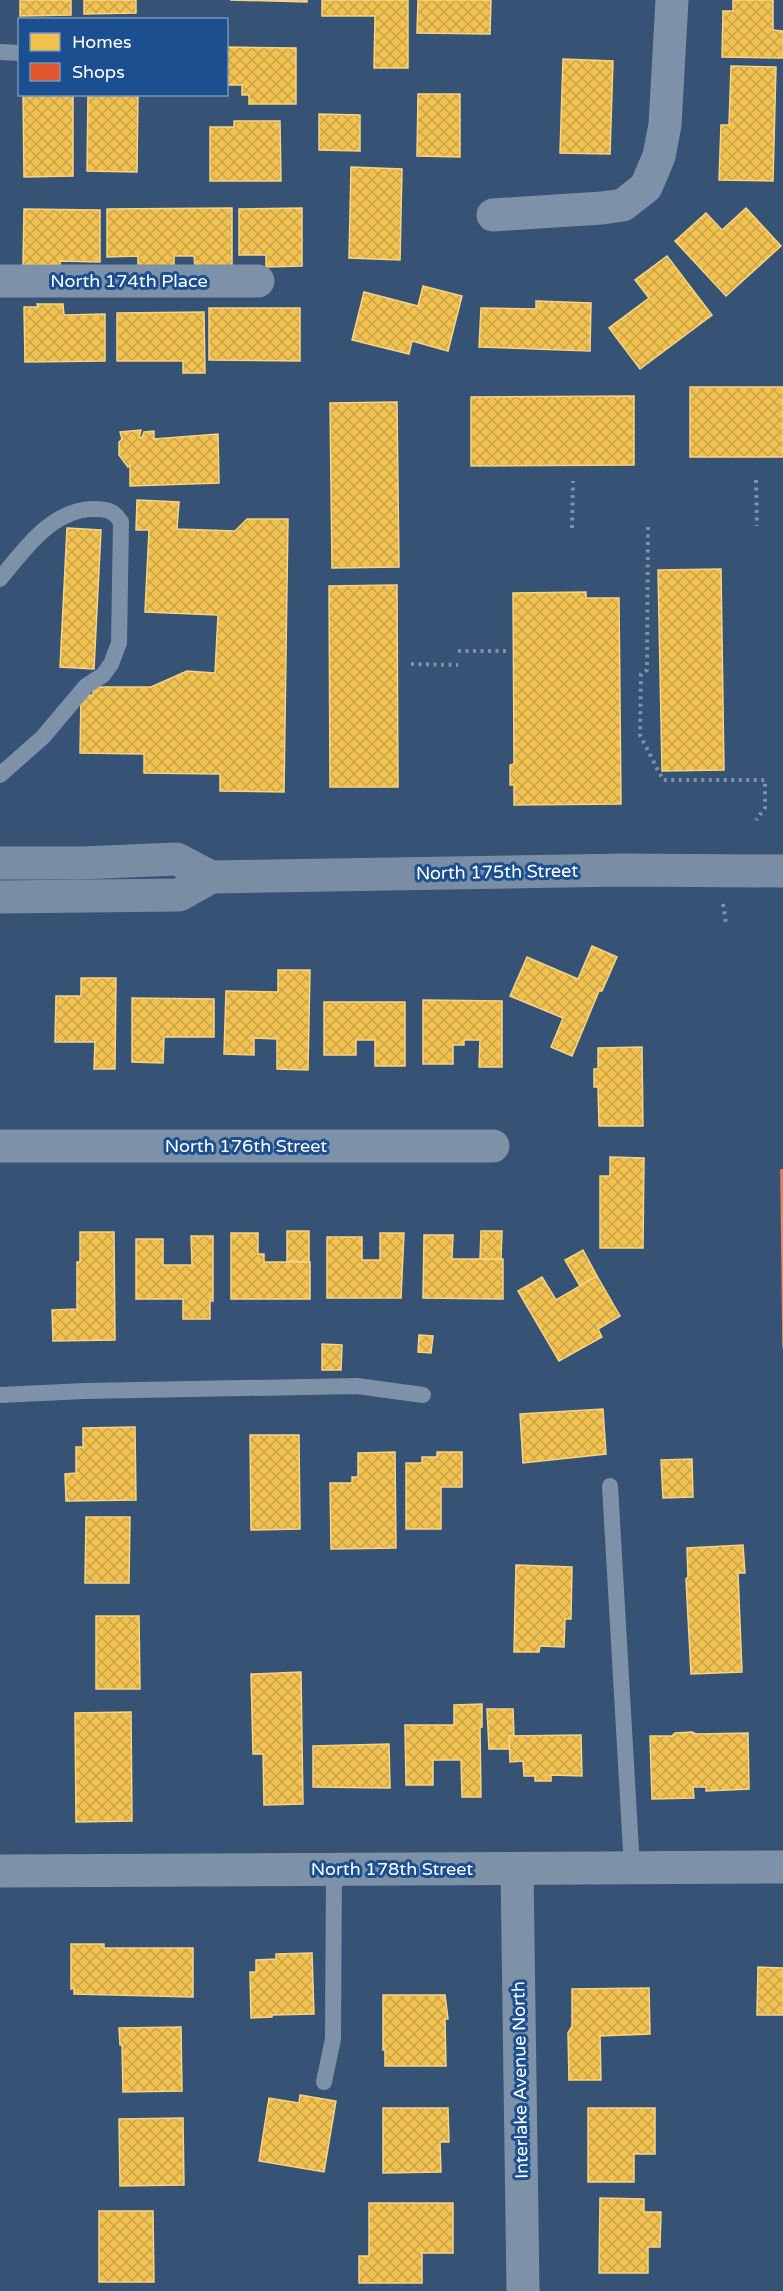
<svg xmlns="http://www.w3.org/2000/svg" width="783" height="2291" font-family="'Varela Round',sans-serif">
	<defs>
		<pattern id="homes-cross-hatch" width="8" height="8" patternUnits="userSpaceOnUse" patternTransform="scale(1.5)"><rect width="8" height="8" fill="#f2c14e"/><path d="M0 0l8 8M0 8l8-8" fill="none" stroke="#c8a44e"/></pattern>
		<pattern id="shops-cross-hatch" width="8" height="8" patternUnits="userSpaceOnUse" patternTransform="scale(1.5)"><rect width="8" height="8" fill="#e4572e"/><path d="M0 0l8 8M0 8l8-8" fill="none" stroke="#af5338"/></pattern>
	</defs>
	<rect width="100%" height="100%" fill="#365274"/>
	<g fill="url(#homes-cross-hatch)" stroke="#f6d483" stroke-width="1.5">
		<polygon points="20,0 71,0 71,15 20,16"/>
		<polygon points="84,0 136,0 136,13 84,14"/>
		<polygon points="230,0 307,0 307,2"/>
		<polygon points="322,0 408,0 408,68 374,68 375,16 322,16"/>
		<polygon points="418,0 491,0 490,34 417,33"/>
		<polygon points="733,0 773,0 773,30 783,31 783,58 722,57 723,11 733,11"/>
		<polygon points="226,47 296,48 296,104 249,104 249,95 242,95 242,85 226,85"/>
		<polygon points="563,59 613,61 610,154 560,153"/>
		<polygon points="731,66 776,67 773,181 719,180 721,125 729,125"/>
		<polygon points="23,94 73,94 73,176 24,177"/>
		<polygon points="88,94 138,94 137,172 87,171"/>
		<polygon points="418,94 460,94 460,157 417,156"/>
		<polygon points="319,114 360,115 360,151 319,150"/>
		<polygon points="234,121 280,121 281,181 210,181 210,127 234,127"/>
		<polygon points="351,167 402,169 400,260 349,258"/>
		<polygon points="232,208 232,266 195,267 194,256 174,256 174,267 138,267 138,256 107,257 107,209"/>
		<polygon points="302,208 302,266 266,267 266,255 239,255 239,209"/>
		<polygon points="746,208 781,246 726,296 675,241 706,213 722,230"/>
		<polygon points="24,209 100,210 100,262 60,261 60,265 23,265"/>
		<polygon points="667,256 712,315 640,369 609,328 649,298 635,280"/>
		<polygon points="423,286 462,296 448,351 412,341 409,354 352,340 364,292 418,306"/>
		<polygon points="536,301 591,303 590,351 479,347 481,308 536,309"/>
		<polygon points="37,304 63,304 64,315 105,314 105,361 25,362 24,307 38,307"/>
		<polygon points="209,308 300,308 300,361 209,360"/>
		<polygon points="204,312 205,373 183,373 183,361 117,361 117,313"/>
		<rect x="690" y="387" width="93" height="70"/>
		<polygon points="634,396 634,465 471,466 471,397"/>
		<polygon points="397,402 399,567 332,568 330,403"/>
		<polygon points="141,430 139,438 142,437 144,432 154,431 154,439 218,434 219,483 130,486 130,465 128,467 119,455 119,442 122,439 120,432"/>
		<polygon points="137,500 179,502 177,529 235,531 247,519 288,519 284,792 220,791 220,774 144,773 144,754 80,753 81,695 93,695 93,687 151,687 187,671 215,673 218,615 145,612 149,530 136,530"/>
		<polygon points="67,528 101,530 94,669 60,667"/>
		<polygon points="721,569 724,770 662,771 658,570"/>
		<polygon points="397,585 398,787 330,787 329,586"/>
		<polygon points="586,592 586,598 619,598 621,804 514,805 514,785 510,785 510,765 514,764 513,593"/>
		<polygon points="592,946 617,957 602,991 599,991 572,1056 551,1047 563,1018 510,996 527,957 578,979"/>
		<polygon points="278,970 310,970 308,1070 277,1069 277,1039 254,1038 254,1055 224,1054 226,991 278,992"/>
		<polygon points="81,978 116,978 115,1069 94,1069 95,1042 55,1042 56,996 81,996"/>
		<polygon points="132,998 214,999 214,1037 164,1037 163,1063 132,1062"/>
		<polygon points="423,1000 502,1001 502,1067 479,1067 480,1040 464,1040 464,1045 453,1045 453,1064 423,1064"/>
		<polygon points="324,1002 405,1002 405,1066 375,1066 375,1040 356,1040 356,1055 324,1055"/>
		<polygon points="642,1047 643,1126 599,1126 598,1087 594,1087 594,1069 598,1069 598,1048"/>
		<polygon points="610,1157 644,1158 643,1248 600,1248 600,1176 610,1176"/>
		<polygon points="287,1231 309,1231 309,1262 287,1261"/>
		<polygon points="481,1231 502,1231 501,1259 480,1259"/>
		<polygon points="80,1232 114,1232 115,1340 53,1341 52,1310 77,1309 77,1262 80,1262"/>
		<polygon points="231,1233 258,1233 258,1254 264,1254 264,1262 310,1262 310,1299 231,1299"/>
		<polygon points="380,1233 404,1233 401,1298 327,1298 327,1237 362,1237 362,1260 380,1260"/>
		<polygon points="424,1235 453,1235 452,1259 503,1259 503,1299 423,1298"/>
		<polygon points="191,1236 213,1236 213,1301 210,1301 210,1319 183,1319 183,1299 136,1299 136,1239 163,1239 163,1265 192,1265"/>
		<polygon points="583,1250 597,1276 580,1286 565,1260"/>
		<polygon points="597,1276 620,1316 598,1329 602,1337 559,1361 518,1291 542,1277 556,1300"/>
		<polygon points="419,1335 433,1336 431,1353 418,1352"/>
		<polygon points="322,1344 342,1345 341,1370 322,1370"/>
		<polygon points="603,1409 606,1454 523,1463 520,1414"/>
		<polygon points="135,1427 136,1500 66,1501 65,1474 76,1473 76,1447 83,1447 83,1428"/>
		<polygon points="250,1435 299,1435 300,1529 251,1530"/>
		<polygon points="395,1452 396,1548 331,1549 330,1483 352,1483 352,1477 358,1477 358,1453"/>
		<polygon points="437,1452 462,1452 462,1487 441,1487 441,1529 406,1529 406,1463 422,1463 422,1457 437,1457"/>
		<polygon points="692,1459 693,1497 663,1498 661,1460"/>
		<polygon points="86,1517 130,1517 129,1583 85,1583"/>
		<polygon points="743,1545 745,1573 738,1573 742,1672 691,1674 686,1579 688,1577 687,1548"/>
		<polygon points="516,1565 572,1567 571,1619 565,1619 564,1647 540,1646 539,1652 514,1652"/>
		<polygon points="96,1616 139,1616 140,1689 96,1689"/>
		<polygon points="301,1672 303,1804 264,1805 263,1754 253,1754 251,1674"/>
		<polygon points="482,1704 482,1727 480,1727 481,1797 462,1797 461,1760 433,1760 433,1785 406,1785 405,1725 454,1725 454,1705"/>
		<polygon points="487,1709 513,1709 514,1736 509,1736 509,1749 489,1749"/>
		<polygon points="131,1712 132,1821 76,1822 75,1713"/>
		<polygon points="692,1732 696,1734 748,1733 749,1789 706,1791 706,1787 693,1787 694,1798 652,1799 650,1736 672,1736 675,1733"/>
		<polygon points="581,1735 582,1776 551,1775 551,1781 535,1781 535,1776 524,1776 523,1761 510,1762 509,1736"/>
		<polygon points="389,1744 390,1788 313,1787 313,1746"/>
		<polygon points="71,1944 104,1944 104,1948 193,1948 193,1997 74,1994 74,1988 71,1989"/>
		<polygon points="312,1953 314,2014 272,2015 272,2017 251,2018 250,1972 256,1972 256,1960 276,1959 276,1954"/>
		<polygon points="758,1967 783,1968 783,2015 757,2015"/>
		<polygon points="649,1988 650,2034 600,2036 601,2080 569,2080 568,2033 572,2026 572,1989"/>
		<polygon points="383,1995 445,1995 448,2019 445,2019 446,2066 385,2066 385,2050 383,2050"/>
		<polygon points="181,2027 182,2091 123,2092 122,2045 120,2045 119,2028"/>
		<polygon points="300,2095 336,2101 324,2172 259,2161 269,2098 299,2103"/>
		<polygon points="383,2108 448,2108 449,2142 440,2142 441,2172 383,2173"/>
		<polygon points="588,2108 655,2108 655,2154 634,2154 634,2182 588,2182"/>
		<polygon points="183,2118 184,2185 120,2186 119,2119"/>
		<polygon points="600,2198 644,2199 644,2212 661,2212 660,2247 648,2247 648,2273 599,2273"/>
		<polygon points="369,2203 453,2203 453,2253 422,2253 422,2283 359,2283 359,2256 369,2256"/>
		<polygon points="99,2211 153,2211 154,2282 99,2282"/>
	</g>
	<polygon fill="url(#shops-cross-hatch)" stroke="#ec896d" stroke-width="1.5" points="781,1170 783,1170 783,1348"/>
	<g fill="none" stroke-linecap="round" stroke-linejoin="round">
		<g stroke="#7d92a8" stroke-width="4" stroke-dasharray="3 4.5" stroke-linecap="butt">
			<polyline points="756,480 757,526"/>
			<polyline points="648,527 647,670 641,674 640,735 663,780 765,780 765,808 756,820"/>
			<polyline points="572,528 573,481"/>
			<polyline points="458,651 508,651"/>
			<polyline points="411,664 458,665"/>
			<polyline points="723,904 726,924"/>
		</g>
		<g stroke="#7d92a8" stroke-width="16">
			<polyline points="0,52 20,53"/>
			<path d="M0,579C24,550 52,509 94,509C106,509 114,510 121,522L119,643L111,664L103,675L86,686L43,737L0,775"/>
			<polyline points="0,1395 85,1391 357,1386 423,1395"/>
			<polyline points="610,1486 632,1868"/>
			<polyline points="324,2082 333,2039 334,1870"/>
		</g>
		<g stroke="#7d92a8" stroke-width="33">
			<polyline points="493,215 602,208 623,205 646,187 659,156 665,125 672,0"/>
			<polyline points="0,281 258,281"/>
			<polyline points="0,1146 493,1146"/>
			<polyline points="517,1869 523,2291"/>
			<polyline points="0,1871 783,1867"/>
		</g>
		<g stroke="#798da4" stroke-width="33">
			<polyline points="0,863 81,863 177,859 211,877"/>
			<polyline points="0,897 179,895 211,877 623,870 783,871"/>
		</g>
	</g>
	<g text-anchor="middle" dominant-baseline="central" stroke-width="6" stroke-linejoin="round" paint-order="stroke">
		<g font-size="18" fill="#fff" stroke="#1b4f8f">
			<text x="129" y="281">North 174th Place</text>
			<text transform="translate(497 872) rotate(-1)">North 175th Street</text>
			<text x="246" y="1146">North 176th Street</text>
			<text x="392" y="1869">North 178th Street</text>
			<text transform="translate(520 2080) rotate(-91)">Interlake Avenue North</text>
		</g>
	</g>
	<rect x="18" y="18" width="210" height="78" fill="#1b4f8f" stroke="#7695bc" stroke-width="1.5"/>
	<rect x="30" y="33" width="30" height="18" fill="#f2c14e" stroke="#7695bc" stroke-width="1.5"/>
	<text x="72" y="48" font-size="18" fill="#ffffff">Homes</text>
	<rect x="30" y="63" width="30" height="18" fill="#e4572e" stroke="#7695bc" stroke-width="1.5"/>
	<text x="72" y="78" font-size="18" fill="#ffffff">Shops</text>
</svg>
